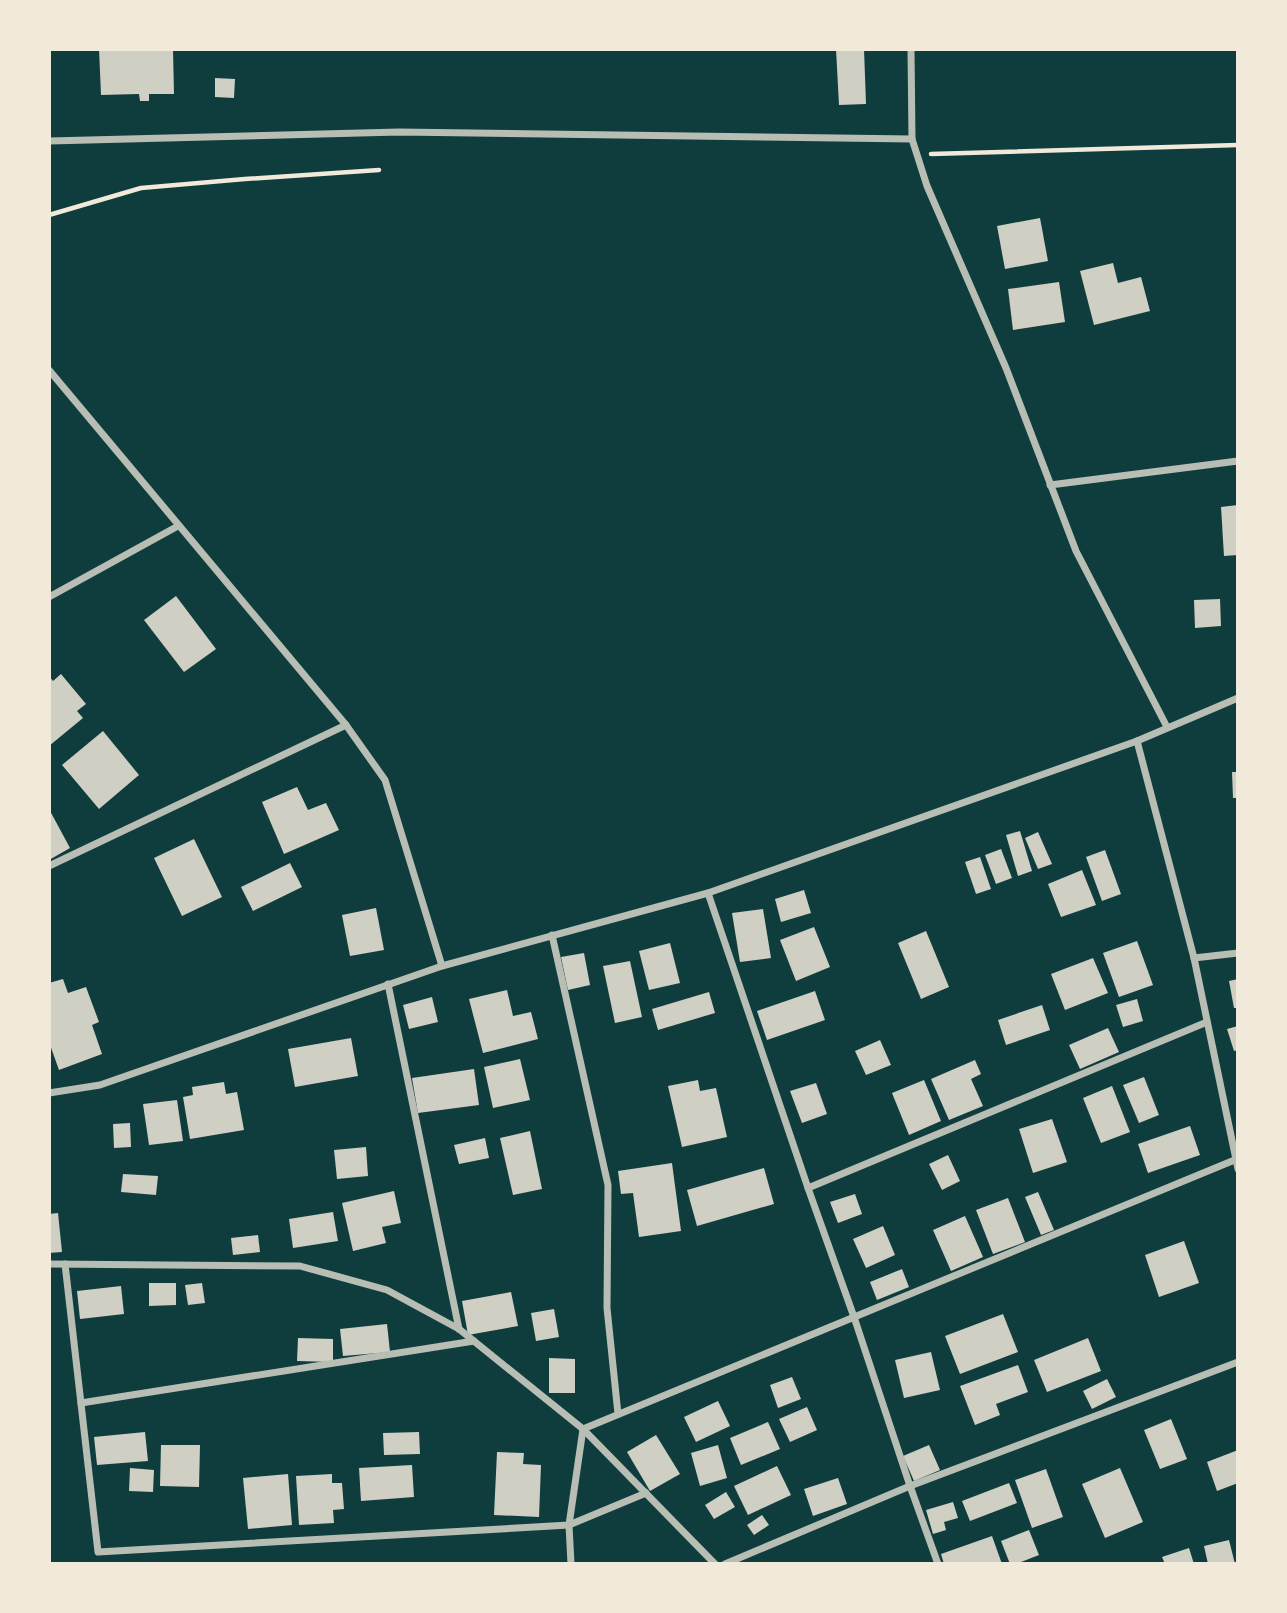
<svg xmlns="http://www.w3.org/2000/svg" width="1287" height="1613" font-family="Manrope,sans-serif">
	<rect width="100%" height="100%" fill="#0f3d3e"/>
	<g fill="#cfcfc3">
		<polygon points="99,49 173,49 174,94 149,94 149,101 140,101 139,94 101,95"/>
		<polygon points="836,49 864,49 866,104 839,105"/>
		<polygon points="215,78 235,79 234,98 215,97"/>
		<polygon points="1040,218 1048,261 1005,269 997,226"/>
		<polygon points="1113,263 1118,283 1141,277 1150,311 1094,325 1080,271"/>
		<polygon points="1059,282 1065,322 1013,330 1008,289"/>
		<polygon points="1238,505 1238,555 1224,556 1221,507"/>
		<polygon points="176,596 216,649 184,672 144,620"/>
		<polygon points="1220,599 1221,626 1195,628 1194,600"/>
		<polygon points="61,674 86,704 77,711 83,718 49,746 49,676 53,681"/>
		<polygon points="103,731 139,775 99,809 62,765"/>
		<polygon points="1232,772 1238,772 1238,798 1233,798"/>
		<polygon points="297,787 308,810 326,803 339,830 284,854 262,802"/>
		<polygon points="49,809 70,848 49,860"/>
		<polygon points="1020,831 1032,871 1018,876 1006,835"/>
		<polygon points="1038,832 1052,864 1038,869 1025,838"/>
		<polygon points="194,839 222,897 182,916 154,858"/>
		<polygon points="1001,849 1012,878 996,884 985,855"/>
		<polygon points="1105,850 1121,894 1102,901 1086,857"/>
		<polygon points="980,857 991,889 976,894 965,862"/>
		<polygon points="290,863 302,887 253,911 241,887"/>
		<polygon points="1082,870 1096,905 1061,917 1048,884"/>
		<polygon points="804,890 811,913 781,922 775,899"/>
		<polygon points="376,908 384,950 350,956 342,915"/>
		<polygon points="763,909 771,958 740,962 732,913"/>
		<polygon points="814,927 830,967 796,981 780,940"/>
		<polygon points="926,931 949,987 921,999 898,943"/>
		<polygon points="1137,941 1153,985 1119,997 1103,953"/>
		<polygon points="670,943 680,983 649,990 639,951"/>
		<polygon points="584,953 590,985 568,990 561,957"/>
		<polygon points="1093,958 1108,993 1065,1010 1051,974"/>
		<polygon points="630,961 642,1017 615,1023 603,966"/>
		<polygon points="63,979 68,993 86,987 99,1022 92,1025 102,1054 59,1070 49,1042 49,983"/>
		<polygon points="1238,979 1238,1008 1234,1008 1229,981"/>
		<polygon points="507,990 513,1016 531,1012 538,1039 483,1053 469,999"/>
		<polygon points="815,991 825,1020 767,1040 757,1011"/>
		<polygon points="709,992 715,1013 658,1030 652,1009"/>
		<polygon points="432,997 438,1022 409,1029 403,1005"/>
		<polygon points="1137,999 1143,1021 1123,1027 1116,1005"/>
		<polygon points="1042,1005 1050,1030 1006,1045 998,1020"/>
		<polygon points="1238,1026 1238,1050 1234,1051 1227,1029"/>
		<polygon points="1108,1028 1119,1052 1080,1069 1069,1045"/>
		<polygon points="351,1038 358,1076 295,1087 288,1049"/>
		<polygon points="880,1040 891,1065 866,1075 855,1051"/>
		<polygon points="520,1059 530,1100 493,1108 484,1067"/>
		<polygon points="975,1060 981,1074 971,1079 983,1106 949,1120 931,1079"/>
		<polygon points="474,1069 479,1105 418,1113 412,1078"/>
		<polygon points="1144,1077 1159,1115 1139,1123 1123,1085"/>
		<polygon points="698,1080 700,1091 716,1088 727,1137 682,1147 668,1086"/>
		<polygon points="924,1080 941,1121 909,1135 892,1093"/>
		<polygon points="224,1082 226,1094 237,1092 244,1130 190,1139 183,1097 193,1095 192,1087"/>
		<polygon points="816,1083 827,1114 802,1123 790,1091"/>
		<polygon points="1112,1086 1130,1132 1101,1143 1083,1098"/>
		<polygon points="177,1100 183,1141 149,1145 143,1104"/>
		<polygon points="1052,1119 1067,1162 1033,1173 1019,1129"/>
		<polygon points="130,1123 131,1147 114,1148 113,1124"/>
		<polygon points="1190,1126 1200,1155 1148,1173 1138,1144"/>
		<polygon points="530,1131 542,1189 513,1195 500,1138"/>
		<polygon points="485,1138 489,1158 459,1164 454,1145"/>
		<polygon points="366,1147 368,1176 337,1179 334,1150"/>
		<polygon points="948,1155 960,1181 942,1190 929,1164"/>
		<polygon points="672,1163 681,1231 639,1237 633,1193 621,1194 618,1171"/>
		<polygon points="764,1168 774,1204 697,1226 687,1190"/>
		<polygon points="123,1174 158,1176 156,1195 121,1192"/>
		<polygon points="394,1191 401,1223 382,1227 386,1243 353,1251 342,1203"/>
		<polygon points="1038,1192 1054,1230 1041,1235 1025,1197"/>
		<polygon points="855,1194 862,1214 838,1223 830,1202"/>
		<polygon points="1008,1198 1025,1242 993,1254 976,1210"/>
		<polygon points="333,1212 338,1241 293,1248 289,1219"/>
		<polygon points="58,1213 62,1252 49,1253 49,1214"/>
		<polygon points="965,1216 983,1257 951,1271 933,1230"/>
		<polygon points="883,1226 895,1255 866,1268 853,1239"/>
		<polygon points="258,1235 260,1252 233,1255 231,1238"/>
		<polygon points="1184,1241 1199,1283 1159,1297 1145,1255"/>
		<polygon points="902,1269 909,1287 877,1300 870,1282"/>
		<polygon points="149,1283 176,1283 176,1305 149,1306"/>
		<polygon points="202,1283 205,1303 188,1305 185,1285"/>
		<polygon points="121,1286 124,1314 80,1319 77,1291"/>
		<polygon points="511,1292 518,1326 468,1335 462,1301"/>
		<polygon points="554,1309 559,1337 536,1341 531,1313"/>
		<polygon points="1003,1314 1018,1352 960,1374 945,1336"/>
		<polygon points="387,1324 390,1352 343,1356 340,1329"/>
		<polygon points="298,1338 333,1339 333,1362 297,1361"/>
		<polygon points="1088,1338 1101,1371 1047,1392 1034,1360"/>
		<polygon points="931,1352 940,1390 904,1398 895,1360"/>
		<polygon points="549,1358 575,1359 575,1393 549,1393"/>
		<polygon points="1018,1365 1028,1392 996,1404 1000,1415 975,1425 960,1386"/>
		<polygon points="792,1377 801,1399 778,1408 770,1385"/>
		<polygon points="1107,1379 1116,1397 1092,1409 1083,1391"/>
		<polygon points="718,1401 730,1426 696,1442 684,1417"/>
		<polygon points="807,1407 817,1430 790,1442 779,1419"/>
		<polygon points="1171,1419 1187,1459 1160,1469 1144,1430"/>
		<polygon points="768,1422 780,1449 741,1465 730,1438"/>
		<polygon points="145,1432 148,1461 97,1465 94,1437"/>
		<polygon points="419,1432 420,1454 384,1455 383,1433"/>
		<polygon points="656,1435 680,1474 650,1491 627,1452"/>
		<polygon points="161,1445 200,1445 199,1487 160,1486"/>
		<polygon points="718,1445 727,1478 700,1486 691,1453"/>
		<polygon points="929,1445 940,1470 914,1481 903,1456"/>
		<polygon points="1238,1450 1238,1483 1217,1491 1207,1462"/>
		<polygon points="497,1452 524,1453 523,1464 541,1465 539,1517 494,1515"/>
		<polygon points="412,1465 414,1497 361,1501 359,1468"/>
		<polygon points="777,1466 791,1495 748,1515 734,1486"/>
		<polygon points="130,1468 154,1470 153,1492 129,1491"/>
		<polygon points="1120,1468 1143,1522 1105,1538 1082,1484"/>
		<polygon points="1046,1469 1063,1517 1032,1528 1015,1480"/>
		<polygon points="288,1474 292,1525 248,1529 243,1478"/>
		<polygon points="332,1474 332,1483 342,1483 344,1509 333,1510 334,1523 299,1525 296,1476"/>
		<polygon points="838,1478 847,1504 813,1516 804,1489"/>
		<polygon points="1009,1483 1017,1503 970,1521 962,1501"/>
		<polygon points="726,1492 735,1507 714,1519 705,1505"/>
		<polygon points="953,1502 958,1518 944,1522 946,1530 933,1534 926,1510"/>
		<polygon points="762,1515 769,1525 754,1535 747,1525"/>
		<polygon points="1029,1530 1039,1555 1016,1564 1010,1564 1001,1541"/>
		<polygon points="992,1536 1002,1564 944,1564 941,1554"/>
		<polygon points="1229,1540 1235,1564 1208,1564 1204,1546"/>
		<polygon points="1189,1548 1194,1564 1165,1564 1162,1557"/>
	</g>
	<g fill="none" stroke-linecap="round" stroke-linejoin="round">
		<g stroke="#f1e9da" stroke-width="4.5">
			<polyline points="931,154 1238,145"/>
			<polyline points="49,215 141,188 245,179 379,170"/>
		</g>
		<g stroke="#b8beb3" stroke-width="7">
			<polyline points="911,49 912,139 927,186 1006,368 1076,551 1167,727"/>
			<polyline points="49,141 399,132 912,139"/>
			<polyline points="49,370 346,725 385,780 442,966"/>
			<polyline points="1050,485 1238,461"/>
			<polyline points="49,597 178,526"/>
			<polyline points="1137,741 1194,958 1238,1169"/>
			<polyline points="49,866 346,725"/>
			<polyline points="708,893 808,1188 854,1317 910,1486 938,1564"/>
			<polyline points="552,935 608,1185 607,1308 618,1414"/>
			<polyline points="1194,958 1238,953"/>
			<polyline points="388,984 459,1329"/>
			<polyline points="49,1093 100,1085 442,966 708,893 1137,741 1238,698"/>
			<polyline points="808,1188 1207,1022"/>
			<polyline points="49,1264 300,1266 387,1290 459,1329 583,1429 715,1564"/>
			<polyline points="65,1264 98,1552 569,1525 646,1493"/>
			<polyline points="81,1403 474,1341"/>
			<polyline points="571,1564 569,1525 583,1429 1237,1159"/>
			<polyline points="725,1564 910,1486 1238,1362"/>
		</g>
	</g>
	<rect width="1287" height="1613" fill="none" stroke="#f1e9da" stroke-width="102"/>
</svg>
